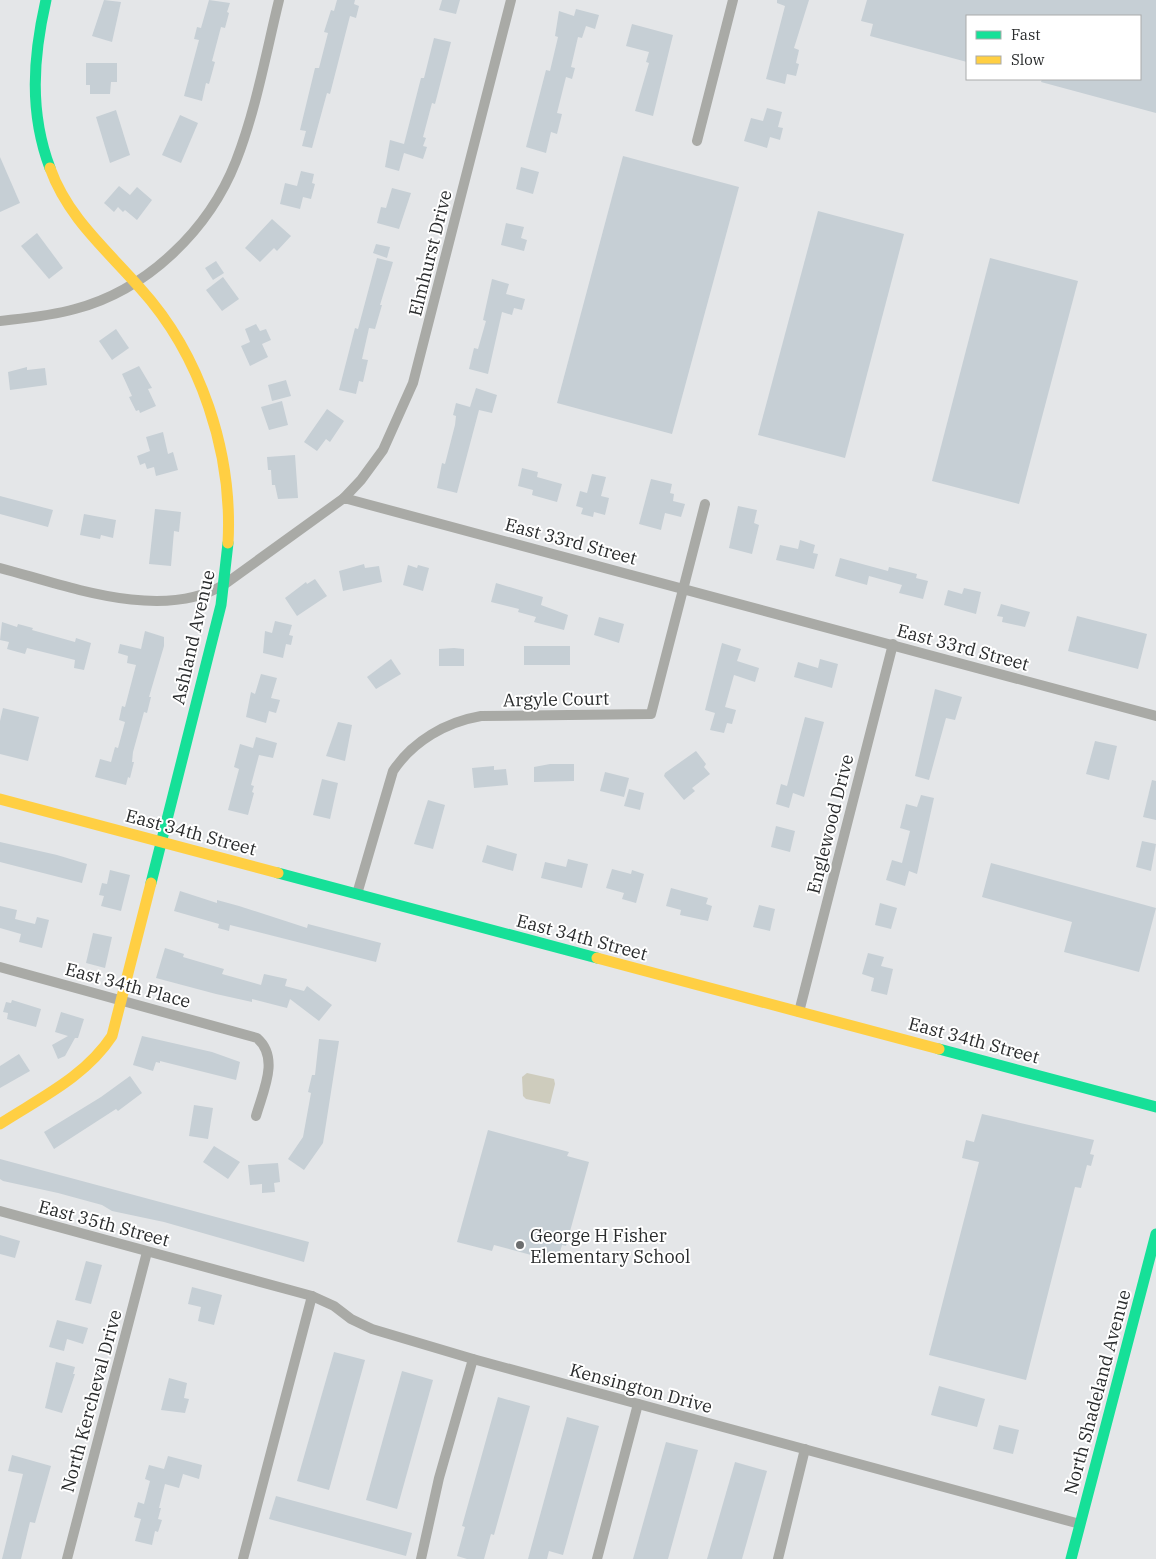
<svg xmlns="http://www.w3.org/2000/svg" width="1156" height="1559" font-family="'IBM Plex Serif',serif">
	<rect width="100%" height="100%" fill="#e4e6e8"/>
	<polygon fill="#ceccbd" points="527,1073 554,1079 555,1084 550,1104 526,1099 523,1096 522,1077"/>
	<g fill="#c6cfd5">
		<polygon points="104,0 121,2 112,42 92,36"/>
		<polygon points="209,0 230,3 227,12 229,13 225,28 221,27 212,61 215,62 209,84 206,83 202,101 184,96 199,40 194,39 197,27 201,28"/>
		<polygon points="337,0 355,0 354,4 359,6 356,18 350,16 330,94 327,93 312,148 302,146 306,131 300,130 315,68 319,68 328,33 324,32 331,10 334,11"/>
		<polygon points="442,0 460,0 456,14 439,10"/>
		<polygon points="777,0 809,0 794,48 799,50 796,63 799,64 796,76 787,74 785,84 766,79 785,6 777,3"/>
		<polygon points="867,0 1156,0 1156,113 1041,82 1042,79 1140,79 1140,16 967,16 967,62 870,36 873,24 861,21"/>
		<polygon points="576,9 599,15 595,29 586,26 582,38 578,37 571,67 575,68 572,79 566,77 557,113 562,114 557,134 551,132 546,153 526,147 546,70 550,71 558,37 555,36 559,11 574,16"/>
		<polygon points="632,24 673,35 653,116 635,111 649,63 646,62 649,52 626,46"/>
		<polygon points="434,38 451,42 435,104 432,103 423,137 426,138 423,146 427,147 423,159 404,153 399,171 385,167 390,140 404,144 421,78 424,78"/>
		<polygon points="86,63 117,63 117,82 111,82 110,94 90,94 90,85 86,85"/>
		<polygon points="767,108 782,112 778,127 783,128 780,140 770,137 767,148 744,141 751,118 763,121"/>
		<polygon points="116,110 130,155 110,163 96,117"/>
		<polygon points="180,115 198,123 181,163 162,155"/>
		<polygon points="623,156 739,187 672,434 557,403"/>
		<polygon points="0,157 20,203 0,212"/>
		<polygon points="521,167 539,172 533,194 516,189"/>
		<polygon points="301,171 314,174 312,183 315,184 311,199 303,197 300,209 280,204 285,183 297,186"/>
		<polygon points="119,186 130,195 137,187 152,200 137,220 125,210 123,212 118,207 114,212 104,203"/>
		<polygon points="392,188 411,193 399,229 377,223 381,207 386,208"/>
		<polygon points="818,211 904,234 845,458 758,435"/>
		<polygon points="272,219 291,236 277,251 274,248 260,262 245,248"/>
		<polygon points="506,223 524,227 521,238 527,240 524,251 501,245"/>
		<polygon points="37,233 63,268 49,279 21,246"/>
		<polygon points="376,244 390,247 387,258 373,253"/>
		<polygon points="377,258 393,262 380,305 382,305 375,329 369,328 362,359 368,360 363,382 359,381 356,394 339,390 355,328 358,329"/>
		<polygon points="990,258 1078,281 1019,504 932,481"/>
		<polygon points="216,261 224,273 213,280 205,268"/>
		<polygon points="223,277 239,299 222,311 206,290"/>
		<polygon points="492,279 509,284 506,294 525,299 522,310 514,308 512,315 502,312 488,374 469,369 474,348 478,349 486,321 483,320"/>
		<polygon points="256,324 260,331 266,329 271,340 262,344 268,357 250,366 241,346 250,342 245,329"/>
		<polygon points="116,329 129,348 112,360 99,341"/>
		<polygon points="139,366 152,388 148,389 156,406 140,413 139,410 136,411 129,397 132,396 122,374"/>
		<polygon points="27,367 27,370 45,368 47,385 10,390 8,372"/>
		<polygon points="286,380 291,396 272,401 268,385"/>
		<polygon points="476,388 497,395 492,413 479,410 457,493 437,488 442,463 445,464 455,425 456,416 453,415 456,403 470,407"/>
		<polygon points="282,401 288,425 269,430 261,407"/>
		<polygon points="327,409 344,421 330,442 326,439 317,451 304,442"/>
		<polygon points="163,432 168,454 173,452 178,470 156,476 154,467 147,469 145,463 140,465 137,456 150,451 146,437"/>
		<polygon points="295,455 298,498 278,499 275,485 272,485 271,470 268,470 267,457"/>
		<polygon points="522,468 538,472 537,477 562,484 557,502 532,495 533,490 518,486"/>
		<polygon points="592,474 606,477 601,496 609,498 605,515 594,512 593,517 581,514 583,508 576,506 580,491 587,493"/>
		<polygon points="651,479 672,484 670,493 674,494 673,501 685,504 681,517 665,513 661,530 639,524"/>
		<polygon points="0,496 53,510 48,527 0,514"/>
		<polygon points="738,506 757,510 754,523 759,525 752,554 729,548"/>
		<polygon points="155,509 181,512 179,532 174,531 171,566 149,564"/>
		<polygon points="84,514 116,520 113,538 101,535 100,539 80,535"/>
		<polygon points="800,540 815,545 813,553 818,554 814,569 776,560 780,545 798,549"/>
		<polygon points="840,558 888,571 889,567 917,574 916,578 928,581 923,599 899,593 902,585 869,576 867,585 835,576"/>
		<polygon points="364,564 365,568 379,566 382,582 343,591 339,571"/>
		<polygon points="408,565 417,568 418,565 429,568 423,591 403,585"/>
		<polygon points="315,579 327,596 297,616 285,598 306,582 307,584"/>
		<polygon points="496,583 543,597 541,605 568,615 564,630 534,622 536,617 518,612 519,609 491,602"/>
		<polygon points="964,588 981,592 976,614 944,605 948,590 962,594"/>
		<polygon points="1001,604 1030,612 1025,627 1002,622 1003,617 997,616"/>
		<polygon points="1077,616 1147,634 1138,669 1068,651"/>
		<polygon points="599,617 624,624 619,643 594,635"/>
		<polygon points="275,621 292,625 289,635 293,636 291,645 286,644 283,658 263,653 265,631 272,633"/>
		<polygon points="2,622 17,627 18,624 33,628 32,630 75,642 76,638 91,643 84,670 74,668 75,660 27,648 25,654 7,649 9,642 0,640"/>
		<polygon points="145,631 164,637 164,646 149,697 151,697 147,713 144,712 133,752 132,762 134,762 130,778 128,777 126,785 95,777 100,759 111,762 115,747 118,748 125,722 119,720 122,706 125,707 136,665 127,663 128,656 118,653 120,644 141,649"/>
		<polygon points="722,643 741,649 737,661 759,668 755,682 734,675 725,707 736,710 732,724 727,723 724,733 710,730 715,713 705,710"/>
		<rect x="524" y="646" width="46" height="19"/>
		<polygon points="454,648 464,649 464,666 439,666 439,649"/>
		<polygon points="391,659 401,674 376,689 367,677"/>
		<polygon points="820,659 838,664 832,688 794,677 798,662 818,668"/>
		<polygon points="261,674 277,678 271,698 280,700 276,713 269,711 266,723 246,717 251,692 255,694"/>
		<polygon points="935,689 962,697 955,720 946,718 929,780 915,776"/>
		<polygon points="3,708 39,717 28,761 0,754 0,721"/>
		<polygon points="805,717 824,722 804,797 793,793 789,808 776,804 781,784 787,786"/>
		<polygon points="338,722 352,725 345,761 326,756"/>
		<polygon points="256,737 277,743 273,758 259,755 251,785 254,786 252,792 254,793 248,815 228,810 239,769 234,767 240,744 253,748"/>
		<polygon points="1095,741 1117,746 1109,780 1086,774"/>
		<polygon points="696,751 706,764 704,767 710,774 692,788 695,791 684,800 664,776 665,773"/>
		<polygon points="550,764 574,764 574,781 534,782 534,767"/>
		<polygon points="494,766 494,770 506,769 508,785 474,788 472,768"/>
		<polygon points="605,772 629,778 624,797 600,791"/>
		<polygon points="322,779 338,783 330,819 313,815"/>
		<polygon points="1152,780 1156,781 1156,820 1143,817"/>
		<polygon points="629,789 644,793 640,810 624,806"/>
		<polygon points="921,795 934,798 917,874 909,871 905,886 886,880 892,860 902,863 910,831 900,828 906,804 917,807"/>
		<polygon points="428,800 445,805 433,849 414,844"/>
		<polygon points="776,826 795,831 790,852 771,847"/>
		<polygon points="1142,841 1156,844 1151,871 1136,867"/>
		<polygon points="0,842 57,855 87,864 82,883 0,862"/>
		<polygon points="487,845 517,854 513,871 482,862"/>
		<polygon points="568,859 588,864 582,888 541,878 545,862 566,867"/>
		<polygon points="991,863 1156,908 1139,972 1064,952 1072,922 982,897"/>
		<polygon points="612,869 631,874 632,870 644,874 636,903 622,899 624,893 606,888"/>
		<polygon points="110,870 130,875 121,911 101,906 104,896 99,895 102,883 107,884"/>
		<polygon points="671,888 708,898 706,904 712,906 708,921 680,915 681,910 666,906"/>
		<polygon points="180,891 217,903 217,900 239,906 307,928 308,924 381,943 376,962 230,925 229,931 218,928 219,924 174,911"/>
		<polygon points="880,903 897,908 891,929 875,925"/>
		<polygon points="759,905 775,909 770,931 753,927"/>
		<polygon points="0,906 17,910 15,919 35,924 37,917 49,920 42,948 19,942 21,934 0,928"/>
		<polygon points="93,933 112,937 105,968 86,963"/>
		<polygon points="165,948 184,954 183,957 224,969 222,974 261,985 264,974 287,979 285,986 304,991 307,986 332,1005 319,1021 290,999 287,1008 252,999 252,1002 216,994 156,978"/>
		<polygon points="868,953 884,957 881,966 893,969 887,995 871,991 874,978 862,974"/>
		<polygon points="12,1000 41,1009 36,1027 7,1019 8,1013 3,1012 6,1002 11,1003"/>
		<polygon points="61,1012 84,1019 78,1038 75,1038 65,1056 58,1059 52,1045 68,1036 55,1032"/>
		<polygon points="142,1036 212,1052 240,1062 236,1080 160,1061 160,1063 156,1062 153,1071 133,1065"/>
		<polygon points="319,1039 339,1041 323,1143 304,1170 288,1159 303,1137 311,1093 308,1092 312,1075 315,1075"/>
		<polygon points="19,1054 30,1071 0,1088 0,1066"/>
		<polygon points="130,1076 142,1093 118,1111 116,1109 54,1149 44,1132 101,1097"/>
		<polygon points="194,1105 213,1108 208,1139 189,1136"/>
		<polygon points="982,1114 1094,1140 1090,1154 1094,1155 1091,1166 1087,1165 1081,1188 1075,1187 1026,1380 929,1355 979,1162 962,1158 966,1140 974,1142"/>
		<polygon points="488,1130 569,1152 567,1156 589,1162 566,1246 562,1245 557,1262 494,1245 492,1251 457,1242"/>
		<polygon points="214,1146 240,1162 228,1179 203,1162"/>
		<polygon points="0,1159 309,1242 304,1262 164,1222 112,1211 102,1205 58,1193 3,1181 0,1179"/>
		<polygon points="278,1163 280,1182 274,1183 275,1192 262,1193 262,1184 250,1185 248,1165"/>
		<polygon points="0,1235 20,1241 15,1258 0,1254"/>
		<polygon points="86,1261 102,1265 91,1304 75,1300"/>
		<polygon points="192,1287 222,1295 214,1325 198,1321 201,1307 188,1304"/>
		<polygon points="57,1320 88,1328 83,1344 67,1339 64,1351 49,1347"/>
		<polygon points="334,1352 365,1360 329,1490 297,1481"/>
		<polygon points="56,1362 75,1367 73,1374 75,1374 62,1413 45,1408"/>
		<polygon points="402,1371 433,1380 397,1509 366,1500"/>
		<polygon points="169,1378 187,1383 184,1398 189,1399 185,1413 161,1410"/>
		<polygon points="939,1386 985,1399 977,1427 931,1415"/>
		<polygon points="498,1397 530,1406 494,1535 491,1534 484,1559 467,1559 457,1556 465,1527 462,1526"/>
		<polygon points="567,1417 599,1426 563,1555 549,1551 547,1559 528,1559"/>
		<polygon points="999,1425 1019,1430 1013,1454 993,1449"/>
		<polygon points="666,1442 698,1450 668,1559 633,1559"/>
		<polygon points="12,1455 51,1466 35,1523 30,1522 21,1559 2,1559 23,1474 8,1471"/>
		<polygon points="168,1456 202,1465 199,1479 183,1474 179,1488 165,1484 159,1508 161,1508 158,1519 162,1520 158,1532 155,1531 152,1545 135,1541 141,1519 134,1517 138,1502 144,1504 150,1481 145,1479 149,1465 164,1469"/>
		<polygon points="735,1462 767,1471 742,1559 707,1559"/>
		<polygon points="276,1496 412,1533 406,1556 269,1519"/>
	</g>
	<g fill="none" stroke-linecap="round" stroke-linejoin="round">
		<g stroke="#a9aaa6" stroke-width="10">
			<polyline points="697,141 733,0"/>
			<path d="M0,321C26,318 50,316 75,309C147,290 209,230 236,161C256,110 266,53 279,0"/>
			<polyline points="344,498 361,480 383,450 413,383 511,0"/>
			<path d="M0,568C65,585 162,623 225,584L344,498L1156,716"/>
			<path d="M357,894L393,771C413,741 446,722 481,716L651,714L705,504"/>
			<path d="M0,967L257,1038C280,1058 263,1091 256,1116"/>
			<polyline points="799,1012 893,644"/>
			<polyline points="0,1211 312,1296 334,1306 351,1319 372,1329 473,1359 1080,1524"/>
			<polyline points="67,1559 147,1252"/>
			<polyline points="243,1559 312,1296"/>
			<polyline points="421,1559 439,1478 473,1359"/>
			<polyline points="597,1559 638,1404"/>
			<polyline points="778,1559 805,1449"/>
		</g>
		<g stroke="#16e098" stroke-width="11">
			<path d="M46,0C33,57 29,112 50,168"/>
			<polyline points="278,873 597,958"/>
			<polyline points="151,883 221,605 228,543"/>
			<polyline points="939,1049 1156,1107"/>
			<polyline points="1071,1559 1156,1234"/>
		</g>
		<g stroke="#ffcf43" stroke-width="11">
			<path d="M50,168C68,218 106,249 140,288C201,355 233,453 228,543"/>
			<polyline points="0,799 278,873"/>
			<polyline points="597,958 939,1049"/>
			<path d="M0,1124C40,1098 85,1077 112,1036L151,883"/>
		</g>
	</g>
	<circle fill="#6b6d6e" stroke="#fff" stroke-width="2" cx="520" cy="1245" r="5"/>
	<g text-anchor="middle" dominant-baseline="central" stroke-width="4" stroke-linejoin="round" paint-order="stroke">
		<g font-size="18" fill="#2a2c2d" stroke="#fff">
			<text transform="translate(430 253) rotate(-76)">Elmhurst Drive</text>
			<text transform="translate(571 541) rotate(15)">East 33rd Street</text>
			<text transform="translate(193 637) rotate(-77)">Ashland Avenue</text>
			<text transform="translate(963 647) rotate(15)">East 33rd Street</text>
			<text transform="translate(556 699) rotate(-1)">Argyle Court</text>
			<text transform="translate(830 824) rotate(-76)">Englewood Drive</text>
			<text transform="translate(191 832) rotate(15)">East 34th Street</text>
			<text transform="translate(582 937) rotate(15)">East 34th Street</text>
			<text transform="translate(128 985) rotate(15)">East 34th Place</text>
			<text transform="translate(974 1040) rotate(15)">East 34th Street</text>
			<text transform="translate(104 1223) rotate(15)">East 35th Street</text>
			<text transform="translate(641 1388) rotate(15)">Kensington Drive</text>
			<text transform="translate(1097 1392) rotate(-75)">North Shadeland Avenue</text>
			<text transform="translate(91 1401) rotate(-75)">North Kercheval Drive</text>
		</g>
		<g font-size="18" fill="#2a2c2d" stroke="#fff" text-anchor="start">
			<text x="530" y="1235">George H Fisher<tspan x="530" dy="21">Elementary School</tspan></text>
		</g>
	</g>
	<rect x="966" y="15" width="175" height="65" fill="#ffffff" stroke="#aaabab"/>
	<rect x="976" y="31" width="25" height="8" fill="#16e098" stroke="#aaabab"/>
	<text x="1011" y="40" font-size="15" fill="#2a2c2d">Fast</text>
	<rect x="976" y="56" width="25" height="8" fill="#ffcf43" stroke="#aaabab"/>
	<text x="1011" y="65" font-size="15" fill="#2a2c2d">Slow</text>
</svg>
